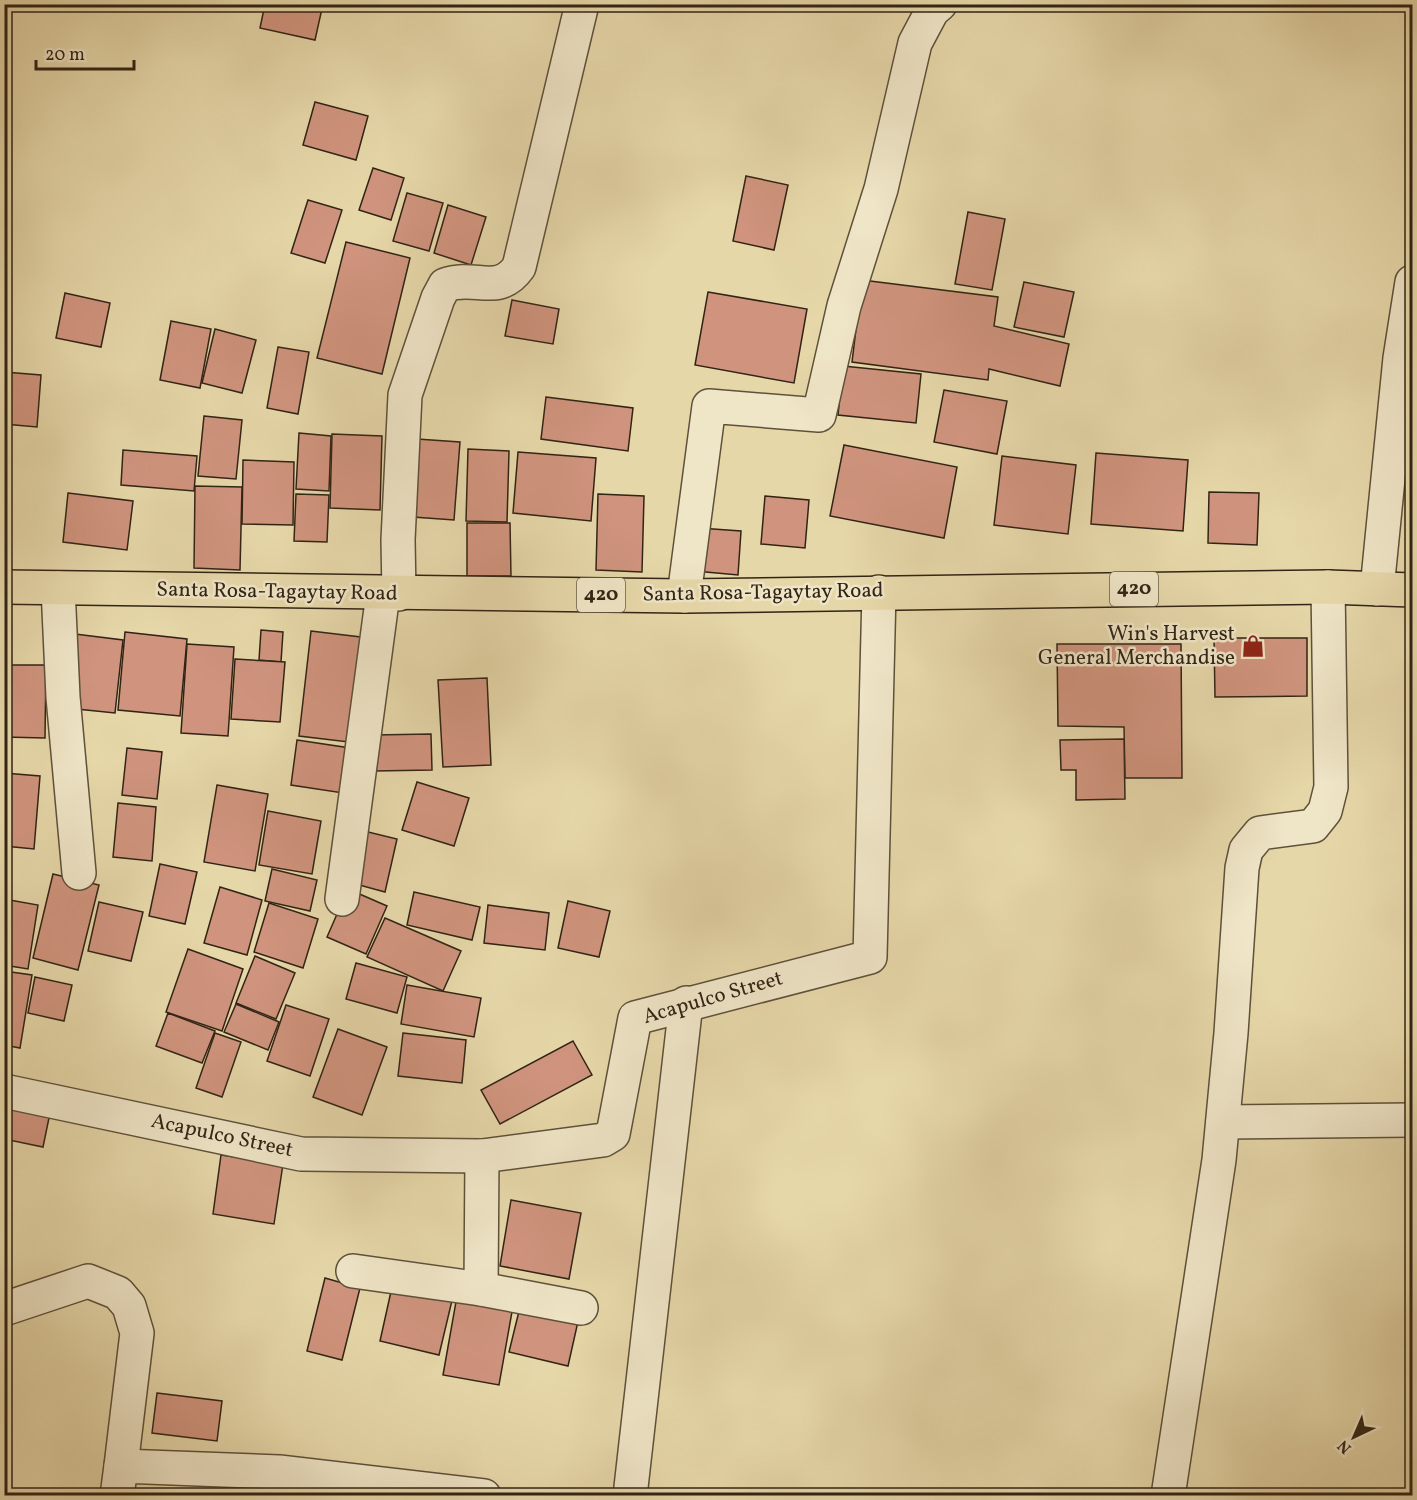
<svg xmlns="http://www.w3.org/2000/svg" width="1417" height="1500" font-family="Vollkorn,serif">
	<rect width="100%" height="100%" fill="#e6d7a9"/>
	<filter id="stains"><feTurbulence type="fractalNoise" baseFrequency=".00333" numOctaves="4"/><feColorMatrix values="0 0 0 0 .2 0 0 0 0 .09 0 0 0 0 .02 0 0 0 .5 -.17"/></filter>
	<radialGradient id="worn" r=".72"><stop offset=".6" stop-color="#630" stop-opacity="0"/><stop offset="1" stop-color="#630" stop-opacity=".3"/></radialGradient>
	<g fill="#d0947e" stroke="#312415" stroke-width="1.5">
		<polygon points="265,4 323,4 315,40 260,28"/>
		<polygon points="315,102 368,116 356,160 303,145"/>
		<polygon points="373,168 404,178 391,220 359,210"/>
		<polygon points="746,176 788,185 774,250 733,241"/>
		<polygon points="407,193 443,203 429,251 393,241"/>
		<polygon points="308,200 342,210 325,263 291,253"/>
		<polygon points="448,205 486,217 471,265 434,253"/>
		<polygon points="968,212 1005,219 992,290 955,284"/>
		<polygon points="346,242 410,258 382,374 317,358"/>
		<polygon points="862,280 998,297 994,326 1069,344 1060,386 989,369 988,380 852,362"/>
		<polygon points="1024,282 1074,292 1064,337 1014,327"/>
		<polygon points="708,292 807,309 794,383 695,365"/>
		<polygon points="65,293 110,303 101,347 56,338"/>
		<polygon points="512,300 559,309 553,344 505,336"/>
		<polygon points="171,321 211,329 200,388 160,380"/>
		<polygon points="215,329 256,340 242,393 202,383"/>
		<polygon points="278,347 309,352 298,414 267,408"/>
		<polygon points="843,366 921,374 916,423 838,415"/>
		<polygon points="4,372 41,375 37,427 4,424"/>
		<polygon points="944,390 1007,401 997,454 934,442"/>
		<polygon points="546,397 633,408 628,451 541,439"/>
		<polygon points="204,416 242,420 236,479 198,476"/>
		<polygon points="299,433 331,436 329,491 296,489"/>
		<polygon points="332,434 382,436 380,510 330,508"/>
		<polygon points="417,439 460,442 454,520 413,517"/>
		<polygon points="844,445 957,467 944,538 830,516"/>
		<polygon points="468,449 509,451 507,522 466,521"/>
		<polygon points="123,450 197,456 194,491 121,485"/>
		<polygon points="518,452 596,458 591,521 513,513"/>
		<polygon points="1096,453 1188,460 1183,531 1091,524"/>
		<polygon points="1002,456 1076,465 1068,534 994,525"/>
		<polygon points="243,460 294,462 293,525 242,524"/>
		<polygon points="195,486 242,487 240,570 194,568"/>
		<polygon points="1209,492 1259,493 1257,545 1208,543"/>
		<polygon points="68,493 133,501 127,550 63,542"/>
		<polygon points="296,494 329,495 327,542 294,541"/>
		<polygon points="598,494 644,496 642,572 596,570"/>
		<polygon points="765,496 809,500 805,548 761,544"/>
		<polygon points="467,523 510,523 511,576 467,576"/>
		<polygon points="699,528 741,531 738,575 695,571"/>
		<polygon points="261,630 283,632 281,662 259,660"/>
		<polygon points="311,631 369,638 357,743 299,736"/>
		<polygon points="125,632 187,639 180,716 118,710"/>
		<polygon points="75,634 123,640 115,713 67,708"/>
		<polygon points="1214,638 1307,638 1307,696 1215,697"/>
		<polygon points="187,644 234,647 228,736 181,733"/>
		<polygon points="1057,644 1181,644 1182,778 1125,778 1124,727 1058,726"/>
		<polygon points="235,659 285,662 280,722 231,719"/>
		<polygon points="4,665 46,665 45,738 4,737"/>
		<polygon points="487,678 491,765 443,767 438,680"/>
		<polygon points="431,734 432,770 374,771 373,735"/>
		<polygon points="1124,739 1125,799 1076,800 1076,770 1061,770 1060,740"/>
		<polygon points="297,740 350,748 343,793 291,785"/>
		<polygon points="127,748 162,752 157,799 122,795"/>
		<polygon points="4,773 40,776 34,849 4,846"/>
		<polygon points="417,782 469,798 454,846 402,830"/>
		<polygon points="217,785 268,794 255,871 204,862"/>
		<polygon points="118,803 156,807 152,861 113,857"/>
		<polygon points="268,811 321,821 312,874 259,865"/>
		<polygon points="364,831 397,839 385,892 352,883"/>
		<polygon points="160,864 197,872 185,924 149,916"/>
		<polygon points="272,869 317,880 310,911 265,901"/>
		<polygon points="53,874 99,885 78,970 33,958"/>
		<polygon points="220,887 262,900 247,955 204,943"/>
		<polygon points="348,889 387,906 366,954 327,937"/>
		<polygon points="414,892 480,907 472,940 407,925"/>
		<polygon points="4,899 38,905 28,969 4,965"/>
		<polygon points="568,901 610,911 599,957 558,948"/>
		<polygon points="99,902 143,912 131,961 88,951"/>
		<polygon points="269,903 318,919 303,968 254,952"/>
		<polygon points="488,905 549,913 545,950 484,943"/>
		<polygon points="385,918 461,951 443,991 367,957"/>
		<polygon points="188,949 243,969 222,1031 166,1012"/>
		<polygon points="255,956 295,973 276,1019 236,1003"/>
		<polygon points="356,963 407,977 397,1013 346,999"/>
		<polygon points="4,971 32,975 20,1048 4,1045"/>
		<polygon points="35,977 72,985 64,1021 28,1013"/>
		<polygon points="407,985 481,998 474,1037 401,1024"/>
		<polygon points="236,1004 279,1022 268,1050 224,1032"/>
		<polygon points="286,1005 329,1019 310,1076 267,1061"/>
		<polygon points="168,1013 215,1031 202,1063 156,1046"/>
		<polygon points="338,1029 387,1047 362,1115 313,1097"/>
		<polygon points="215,1033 241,1042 222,1097 196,1088"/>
		<polygon points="403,1033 466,1040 462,1083 398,1076"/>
		<polygon points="573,1041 592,1075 500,1124 481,1090"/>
		<polygon points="4,1103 50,1113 43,1147 4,1139"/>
		<polygon points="221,1155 283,1164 274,1224 213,1214"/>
		<polygon points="511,1200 581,1213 569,1279 500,1266"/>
		<polygon points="325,1278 360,1288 342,1360 307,1351"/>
		<polygon points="394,1278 454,1292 439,1355 380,1341"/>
		<polygon points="457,1296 513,1306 499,1385 443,1375"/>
		<polygon points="521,1303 579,1317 568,1366 509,1352"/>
		<polygon points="157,1393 222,1401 217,1441 152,1433"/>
	</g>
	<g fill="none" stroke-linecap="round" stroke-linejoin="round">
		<g stroke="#5e513a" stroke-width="36">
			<g id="minor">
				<polyline points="58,588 63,697 79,873"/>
				<polyline points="1377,589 1400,358 1412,282"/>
				<path d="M399,594L398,540L405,395L438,298L445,285C476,274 498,297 519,267L582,4"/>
				<polyline points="684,596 709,406 819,415 844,306 881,189 915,43 932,11 940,4"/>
				<polyline points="342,899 383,594"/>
				<polyline points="4,1091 301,1154 482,1156 603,1140 613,1134 635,1018 870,957 879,592"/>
				<polyline points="1223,1122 1412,1120"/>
				<polyline points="353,1271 481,1289 581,1308"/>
				<polyline points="481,1289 482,1156"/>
				<polyline points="4,1309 88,1281 118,1293 129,1306 137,1333 121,1466"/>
				<polyline points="117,1496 121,1466 279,1472 484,1496"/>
				<polyline points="630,1496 686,1003"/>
				<polyline points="1168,1496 1219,1160 1231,1033 1242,868 1246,850 1260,833 1313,826 1325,811 1331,787 1328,587"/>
			</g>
		</g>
		<g stroke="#312415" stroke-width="36">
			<polyline id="major" points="4,587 684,596 1328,587 1412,590"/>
		</g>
		<use href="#minor" stroke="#efe5c7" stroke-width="33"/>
		<use href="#major" stroke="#e6d7a9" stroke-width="33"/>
	</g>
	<defs>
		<g id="shop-bare" transform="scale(1.8)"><path d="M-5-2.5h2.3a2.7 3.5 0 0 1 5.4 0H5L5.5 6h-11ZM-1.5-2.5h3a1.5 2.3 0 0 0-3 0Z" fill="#8f2418" stroke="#efe5c7" stroke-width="2.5" paint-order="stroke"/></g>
	</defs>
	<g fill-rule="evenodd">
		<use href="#shop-bare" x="1253" y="646"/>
	</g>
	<g text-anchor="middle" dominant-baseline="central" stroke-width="5" stroke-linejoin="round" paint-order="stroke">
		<g fill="#efe5c7" stroke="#6a5e4a" stroke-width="1.5">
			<rect x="1110" y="572" width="48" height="34" rx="4.5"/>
			<rect x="577" y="578" width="48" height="34" rx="4.5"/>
		</g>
		<g font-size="20" font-weight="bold" fill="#312415">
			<text x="1134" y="589">420</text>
			<text x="601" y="595">420</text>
		</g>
		<g font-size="21" fill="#312415" stroke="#efe5c7">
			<text transform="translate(277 592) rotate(1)">Santa Rosa-Tagaytay Road</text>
			<text transform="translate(763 593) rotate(-1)">Santa Rosa-Tagaytay Road</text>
			<text transform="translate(713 998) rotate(-16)">Acapulco Street</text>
			<text transform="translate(222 1136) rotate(12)">Acapulco Street</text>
		</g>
		<g font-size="21" fill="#312415" stroke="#efe5c7" text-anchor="end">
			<text x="1235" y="634">Win's Harvest<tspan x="1235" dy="24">General Merchandise</tspan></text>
		</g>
	</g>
	<rect width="1417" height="1500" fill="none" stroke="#e6d7a9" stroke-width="24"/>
	<rect x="6" y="6" width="1405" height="1488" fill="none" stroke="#312415" stroke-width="3"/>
	<rect x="12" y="12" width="1393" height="1476" fill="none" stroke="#312415" stroke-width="1.5"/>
	<g transform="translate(1354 1437) rotate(224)" stroke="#efe5c7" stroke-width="4.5" paint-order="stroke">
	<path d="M0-4.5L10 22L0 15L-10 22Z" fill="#312415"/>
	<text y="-9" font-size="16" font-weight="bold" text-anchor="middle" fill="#312415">N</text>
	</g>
	<path d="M36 60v9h98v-9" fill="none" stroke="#312415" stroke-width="3"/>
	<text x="45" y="60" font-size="18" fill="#312415" stroke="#efe5c7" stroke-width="4.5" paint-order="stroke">20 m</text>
	<rect width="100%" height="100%" filter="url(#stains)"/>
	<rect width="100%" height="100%" fill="url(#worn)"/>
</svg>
